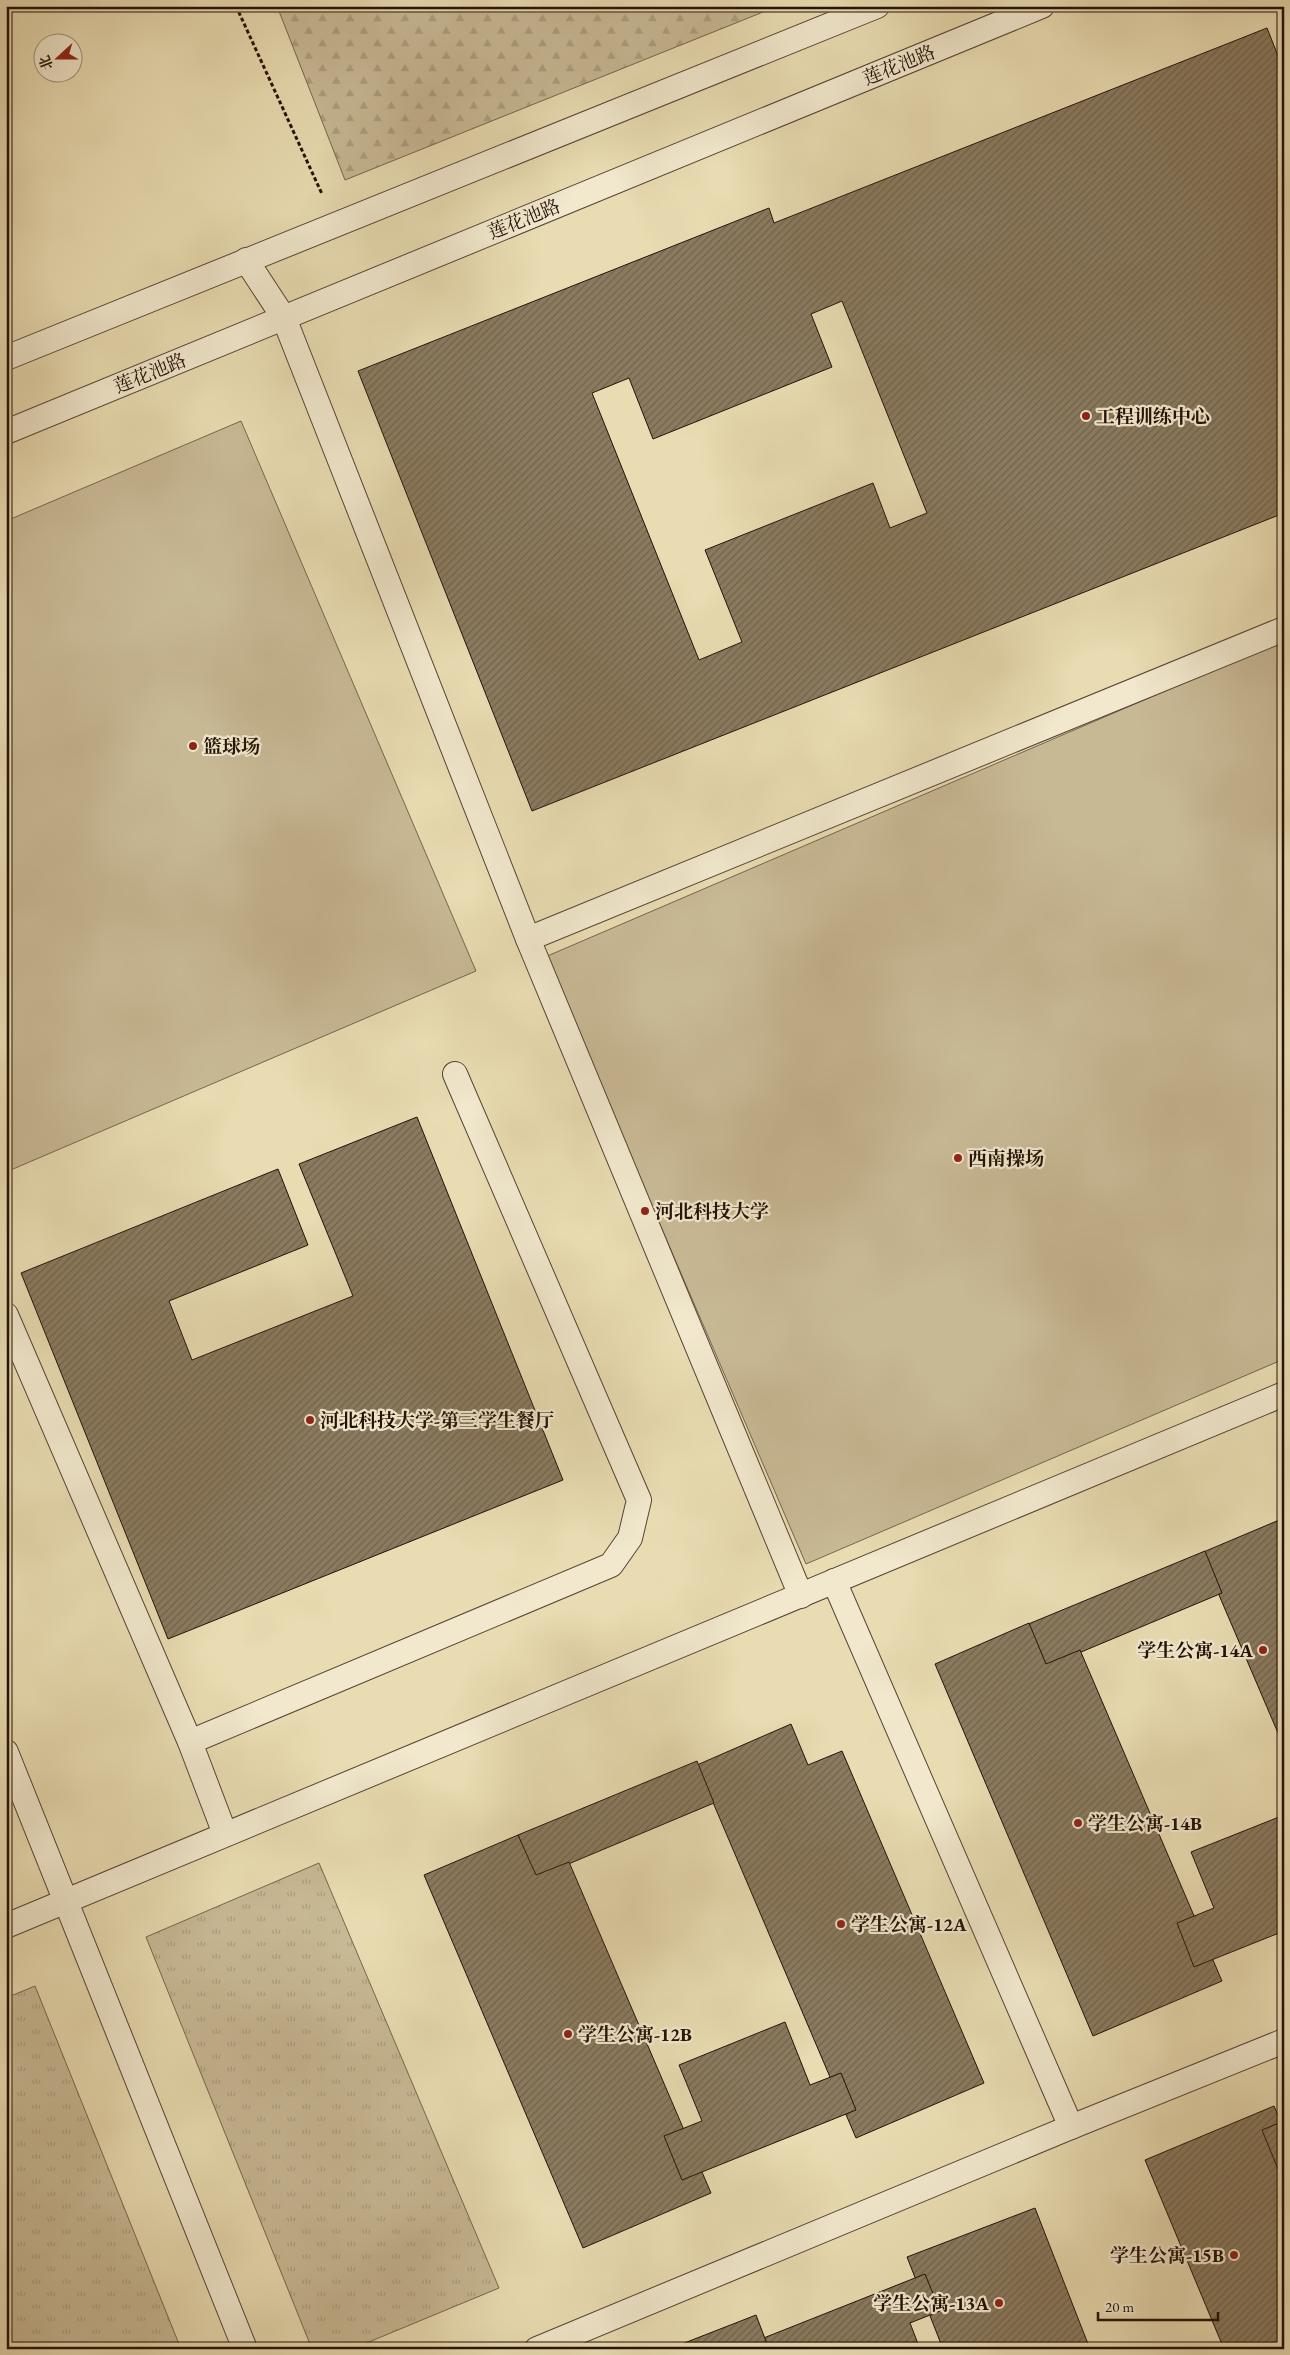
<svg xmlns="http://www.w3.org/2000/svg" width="1290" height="2355" font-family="'EB Garamond','Noto Serif SC',serif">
	<defs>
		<pattern id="grass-tufts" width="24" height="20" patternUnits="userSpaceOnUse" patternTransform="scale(1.25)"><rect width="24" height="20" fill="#c8b995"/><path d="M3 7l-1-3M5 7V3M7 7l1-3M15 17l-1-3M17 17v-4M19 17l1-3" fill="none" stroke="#ac9e7f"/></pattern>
		<pattern id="forest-firs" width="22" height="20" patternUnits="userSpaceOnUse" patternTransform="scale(1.25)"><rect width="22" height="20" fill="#c8b995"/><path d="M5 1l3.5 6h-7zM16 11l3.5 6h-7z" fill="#ac9e7f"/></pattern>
		<pattern id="building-hatch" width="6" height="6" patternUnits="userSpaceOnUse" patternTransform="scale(1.25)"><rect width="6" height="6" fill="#8a7b60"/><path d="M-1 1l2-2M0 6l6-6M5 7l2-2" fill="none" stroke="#71634d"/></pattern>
	</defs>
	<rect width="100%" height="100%" fill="#e9dcb2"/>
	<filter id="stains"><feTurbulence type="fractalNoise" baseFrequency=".004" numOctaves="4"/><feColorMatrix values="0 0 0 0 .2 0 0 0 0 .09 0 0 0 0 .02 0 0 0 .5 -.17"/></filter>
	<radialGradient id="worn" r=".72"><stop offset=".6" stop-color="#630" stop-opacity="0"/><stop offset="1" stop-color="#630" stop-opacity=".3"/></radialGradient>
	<g fill="url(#grass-tufts)" stroke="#76654e">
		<polygon points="319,1863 499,2288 352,2349 312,2349 146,1937"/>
		<polygon points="35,1986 181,2349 6,2349 6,1998"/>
	</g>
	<polygon fill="url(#forest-firs)" stroke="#76654e" points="277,6 778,6 345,180"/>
	<g fill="#c8b995" stroke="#76654e">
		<polygon points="241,421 476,971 6,1172 6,521"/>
		<polygon points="1284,640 1284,1359 806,1564 545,957"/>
	</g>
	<g fill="url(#building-hatch)" stroke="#241107" fill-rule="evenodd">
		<path d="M1267,28L1284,71V513L532,811L358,371L769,208L774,223ZM842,301L927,513L890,528L873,483L705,550L742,642L699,660L592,393L629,378L653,439L832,367L811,314Z"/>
		<polygon points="417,1117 563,1480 168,1639 21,1273 278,1169 308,1245 169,1301 192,1360 353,1296 299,1164"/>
		<polygon points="1284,1518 1284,1747 1201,1553"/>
		<polygon points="1205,1551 1222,1593 1043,1668 1026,1625"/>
		<polygon points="1029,1623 1046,1664 1080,1650 1222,1981 1093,2036 935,1664"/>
		<polygon points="791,1724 808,1765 842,1751 984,2083 856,2138 697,1765"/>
		<polygon points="697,1761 714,1803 535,1878 518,1835"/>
		<polygon points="1284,1815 1284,1931 1194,1967 1177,1923 1214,1908 1191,1852"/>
		<polygon points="518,1835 536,1875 569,1862 711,2193 583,2248 424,1875"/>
		<polygon points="785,2022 810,2085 841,2073 856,2110 682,2180 664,2136 702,2121 679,2065"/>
		<polygon points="1274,2106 1284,2129 1284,2349 1224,2349 1145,2160"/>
		<polygon points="1284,2121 1284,2173 1280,2174 1262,2130"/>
		<polygon points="1035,2208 1090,2349 943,2349 907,2257"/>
		<polygon points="925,2274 940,2311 910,2323 920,2349 754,2349 751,2343"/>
		<polygon points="756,2315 769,2349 669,2349"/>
	</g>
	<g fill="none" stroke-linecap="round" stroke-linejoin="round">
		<g stroke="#554432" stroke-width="26">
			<g id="service">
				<polyline points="246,260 284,318 528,939 801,1596"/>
				<polyline points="6,358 877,6"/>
				<polyline points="6,432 1042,6"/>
				<polyline points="528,939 1284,629"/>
				<polyline points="6,1315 190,1742"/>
				<polyline points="834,1581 1071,2127"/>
				<polyline points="6,1752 245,2349"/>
				<polyline points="225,1834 190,1742 611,1565 630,1538 639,1500 455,1074"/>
				<polyline points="6,1926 1284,1394"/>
				<polyline points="537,2349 1071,2127 1284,2041"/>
			</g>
		</g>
		<polyline stroke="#241107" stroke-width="3" stroke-dasharray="4 2.5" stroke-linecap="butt" points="236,6 322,194"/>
		<use href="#service" stroke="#f1e8cd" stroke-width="24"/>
	</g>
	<g fill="#8f2418" stroke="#f1e8cd" stroke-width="2">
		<circle cx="1086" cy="416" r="5"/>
		<circle cx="193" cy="746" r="5"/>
		<circle cx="958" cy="1158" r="5"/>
		<circle cx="645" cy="1211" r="5"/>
		<circle cx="310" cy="1420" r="5"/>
		<circle cx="1263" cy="1650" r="5"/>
		<circle cx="1078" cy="1823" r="5"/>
		<circle cx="841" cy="1924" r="5"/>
		<circle cx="568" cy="2034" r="5"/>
		<circle cx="1234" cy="2255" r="5"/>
		<circle cx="999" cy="2303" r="5"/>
	</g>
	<g text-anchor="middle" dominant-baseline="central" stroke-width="4.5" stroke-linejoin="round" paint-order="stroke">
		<g font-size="19" fill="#241107" stroke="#f1e8cd">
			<text transform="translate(899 65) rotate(-22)">莲花池路</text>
			<text transform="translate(524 219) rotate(-22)">莲花池路</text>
			<text transform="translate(150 373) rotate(-22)">莲花池路</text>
		</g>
		<g font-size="19" font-weight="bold" fill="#241107" stroke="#f1e8cd" text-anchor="start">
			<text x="1096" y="416">工程训练中心</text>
			<text x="203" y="746">篮球场</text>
			<text x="968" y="1158">西南操场</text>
			<text x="655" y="1211">河北科技大学</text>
			<text x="320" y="1420">河北科技大学-第三学生餐厅</text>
			<text x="1253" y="1650" text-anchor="end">学生公寓-14A</text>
			<text x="1088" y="1823">学生公寓-14B</text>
			<text x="851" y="1924">学生公寓-12A</text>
			<text x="578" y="2034">学生公寓-12B</text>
			<text x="1224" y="2255" text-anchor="end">学生公寓-15B</text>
			<text x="989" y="2303" text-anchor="end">学生公寓-13A</text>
		</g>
	</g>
	<rect width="1290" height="2355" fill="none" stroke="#e9dcb2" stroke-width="25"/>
	<rect x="8" y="8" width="1275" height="2340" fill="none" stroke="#241107" stroke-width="2.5"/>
	<rect x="12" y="12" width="1265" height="2330" fill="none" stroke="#241107"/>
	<g transform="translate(58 58) rotate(249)"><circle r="24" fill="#f1e8cd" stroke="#9f927e"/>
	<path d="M0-4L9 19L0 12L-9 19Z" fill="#8f2418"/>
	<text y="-8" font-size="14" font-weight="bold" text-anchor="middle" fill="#241107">北</text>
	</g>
	<path d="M1098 2312v8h120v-8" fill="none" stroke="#241107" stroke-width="2.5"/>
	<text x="1105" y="2312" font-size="15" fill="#241107" stroke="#f1e8cd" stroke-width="4" paint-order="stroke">20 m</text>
	<rect width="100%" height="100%" filter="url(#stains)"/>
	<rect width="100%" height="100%" fill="url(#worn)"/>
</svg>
